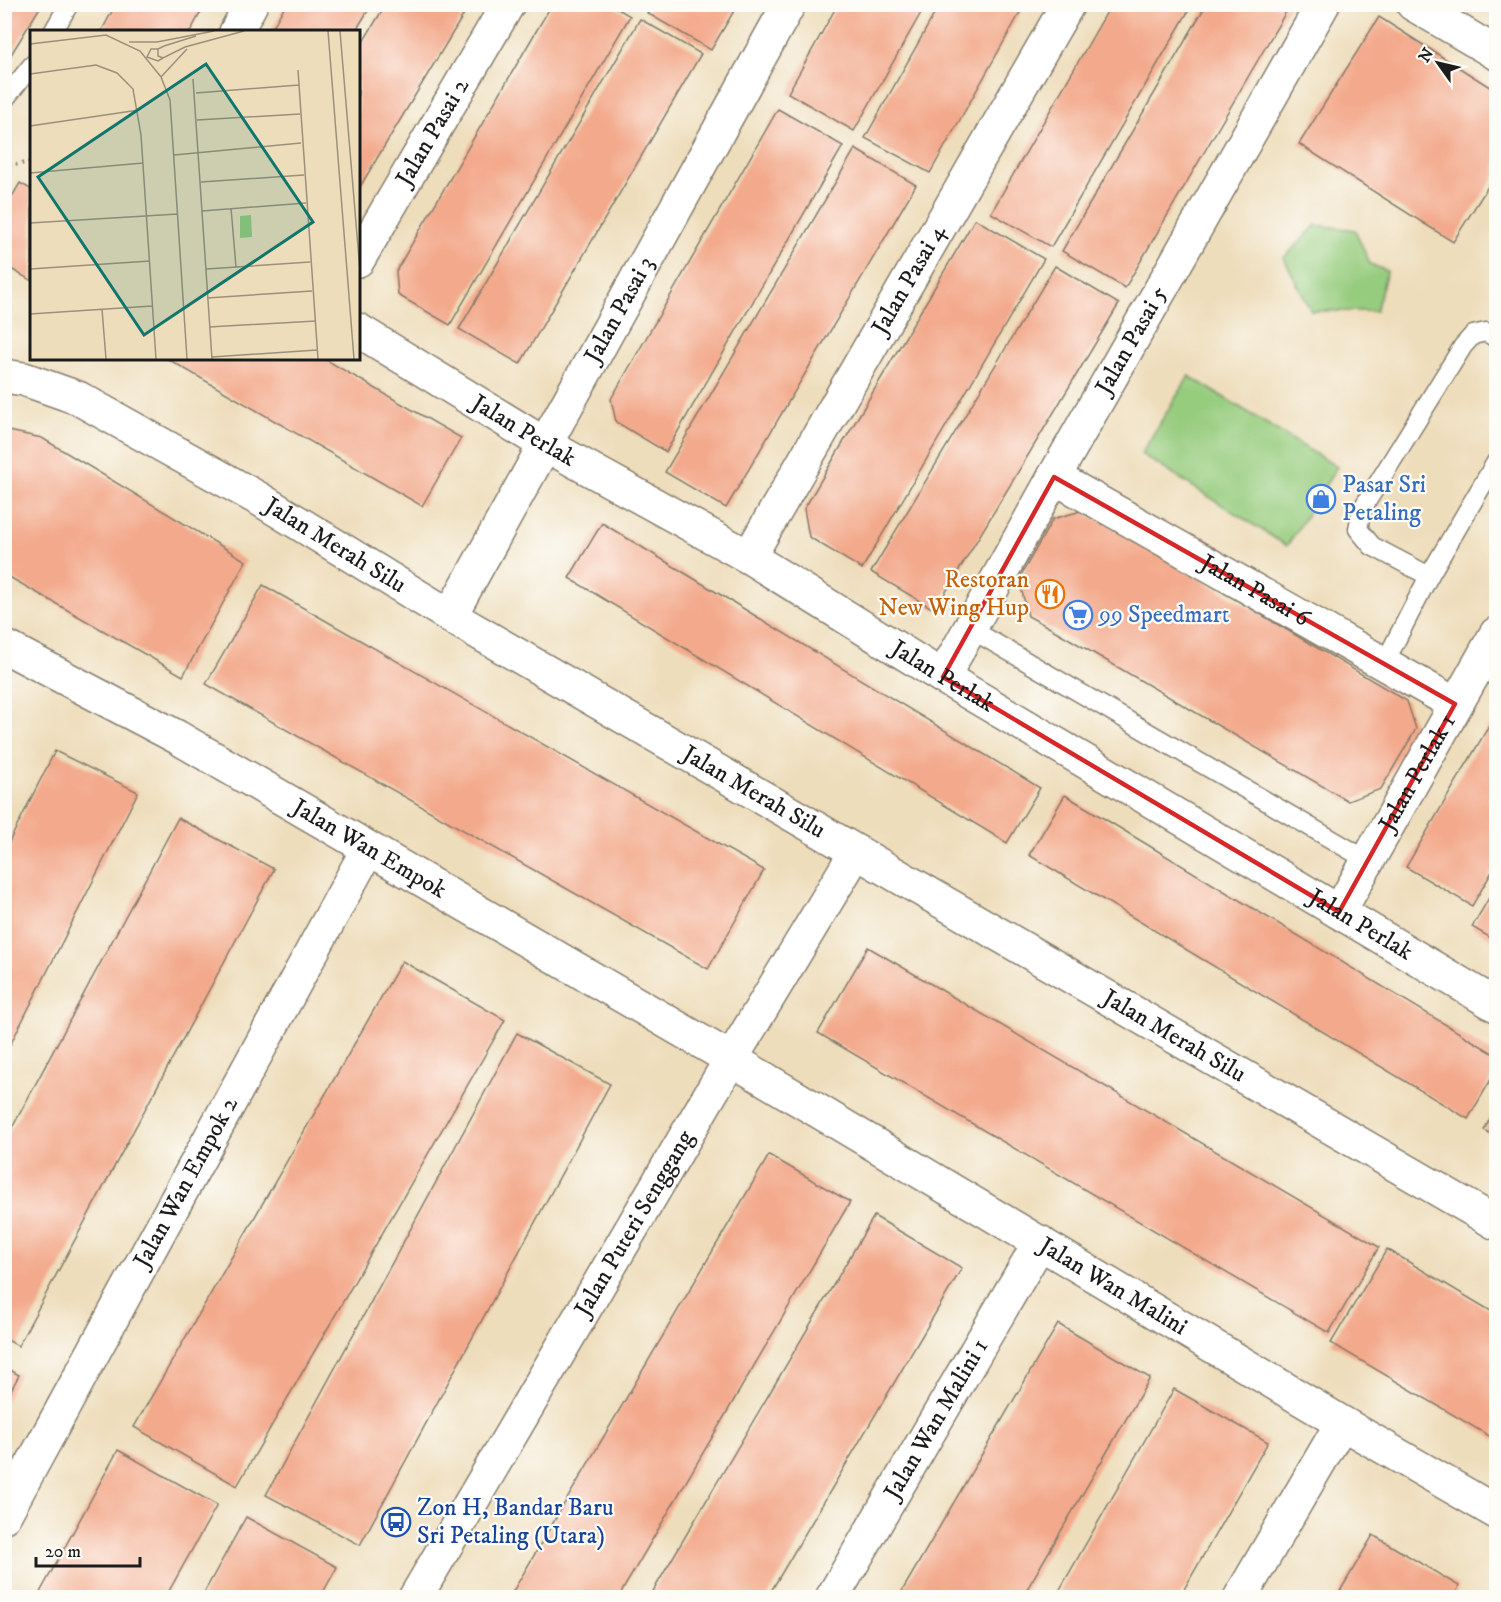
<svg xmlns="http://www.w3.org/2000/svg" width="1501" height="1602" font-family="'IM FELL DW Pica',serif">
	<rect width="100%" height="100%" fill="#fdfcf7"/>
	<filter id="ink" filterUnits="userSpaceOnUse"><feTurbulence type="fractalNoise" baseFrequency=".0167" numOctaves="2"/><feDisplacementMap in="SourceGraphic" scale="12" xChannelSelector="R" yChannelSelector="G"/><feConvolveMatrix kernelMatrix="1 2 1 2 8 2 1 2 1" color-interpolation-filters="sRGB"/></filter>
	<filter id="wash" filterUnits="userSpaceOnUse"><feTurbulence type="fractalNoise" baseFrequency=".008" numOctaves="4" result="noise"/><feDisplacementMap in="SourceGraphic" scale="24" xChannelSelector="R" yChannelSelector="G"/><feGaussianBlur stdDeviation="1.35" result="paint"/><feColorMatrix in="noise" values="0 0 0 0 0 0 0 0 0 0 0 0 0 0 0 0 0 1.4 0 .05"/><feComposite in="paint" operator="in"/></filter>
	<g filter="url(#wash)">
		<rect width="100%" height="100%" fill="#edb"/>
		<g fill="#96cc7e" stroke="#59744d" stroke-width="1.5">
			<polygon points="1316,225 1355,230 1370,264 1387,271 1376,311 1311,311 1284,258"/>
			<polygon points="1189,376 1337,467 1287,546 1141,454"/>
		</g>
		<g id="blocks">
			<g fill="#f3a98b">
				<polygon points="4,4 42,4 4,66"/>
				<polygon points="116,4 205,4 190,32 101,32"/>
				<polygon points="372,4 355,32 270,32 286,4"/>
				<polygon points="386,4 470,4 358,190 358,50"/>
				<polygon points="552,4 610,4 630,16 450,325 398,295 396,271"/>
				<polygon points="652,4 738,4 711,50 647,13"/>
				<polygon points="838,4 926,4 854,131 788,93"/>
				<polygon points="940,4 1025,4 930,173 865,138"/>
				<polygon points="1111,5 1192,5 1051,247 991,213"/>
				<polygon points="1206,5 1290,5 1125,288 1062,251"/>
				<polygon points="1379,17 1496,91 1496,174 1453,242 1299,144"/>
				<polygon points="640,19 701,54 520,364 459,329"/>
				<polygon points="778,109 843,146 666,452 616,422 611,399"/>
				<polygon points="855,149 916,185 726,508 665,472"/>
				<polygon points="20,183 32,190 32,281 4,265 4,210"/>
				<polygon points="975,219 1044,259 862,569 809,537 804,509"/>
				<polygon points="1055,266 1119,304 935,610 871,572"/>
				<polygon points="166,358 323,358 461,438 422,506"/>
				<polygon points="4,430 42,438 246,561 183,676 4,574"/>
				<polygon points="1081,511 1113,527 1407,701 1416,729 1381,789 1348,801 1052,629 1028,616 1019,579 1053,519"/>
				<polygon points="602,523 1040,788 1007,843 569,578"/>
				<polygon points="263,585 764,870 708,969 206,684"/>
				<polygon points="1496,714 1496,865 1472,906 1406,867"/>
				<polygon points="55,751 138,792 4,1057 4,852"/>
				<polygon points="1065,795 1496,1055 1496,1071 1468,1119 1029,855"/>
				<polygon points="178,818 274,869 18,1346 4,1338 4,1143"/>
				<polygon points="1496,886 1496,941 1472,927"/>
				<polygon points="868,947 1379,1247 1329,1333 818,1033"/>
				<polygon points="402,961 505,1020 237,1486 134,1427"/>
				<polygon points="517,1033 610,1084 360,1545 266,1495"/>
				<polygon points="1496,1107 1496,1137 1484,1130"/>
				<polygon points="769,1155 850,1202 618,1598 509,1598"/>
				<polygon points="874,1216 962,1268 767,1598 649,1598"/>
				<polygon points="1387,1249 1496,1314 1496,1440 1331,1343"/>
				<polygon points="1058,1324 1150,1378 1022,1598 898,1598"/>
				<polygon points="4,1367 19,1375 4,1403"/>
				<polygon points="1174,1389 1268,1442 1179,1598 1055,1598"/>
				<polygon points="118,1450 217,1505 165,1598 37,1598"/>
				<polygon points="246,1517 337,1567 320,1598 201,1598"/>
				<polygon points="1373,1535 1459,1586 1453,1598 1336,1598"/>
			</g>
		</g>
	</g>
	<g filter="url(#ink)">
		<use href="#blocks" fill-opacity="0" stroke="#857c6c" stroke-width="1.5"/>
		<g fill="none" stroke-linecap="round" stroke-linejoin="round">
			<g stroke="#857c6c" stroke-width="21">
				<g id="service">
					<polyline points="53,32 69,4"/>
					<polyline points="4,100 32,65"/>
					<polyline points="1429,576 1372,546 1358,529 1362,509 1463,346 1473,335 1486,332 1496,338"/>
					<polyline points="969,628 1367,860"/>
					<polyline points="1384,664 1429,576 1496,462"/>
				</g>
			</g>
			<g stroke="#857c6c" stroke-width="36">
				<g id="minor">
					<polyline points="1413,4 1496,53"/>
					<polyline points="236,32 251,4"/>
					<path id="s1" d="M358,260L508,4"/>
					<path id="s2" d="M358,330L546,445L749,557L943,677L1496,1005"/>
					<path id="s3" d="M1054,477L1455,704"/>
					<path id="s4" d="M749,557L1068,4"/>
					<path id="s5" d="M450,616L789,4"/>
					<path id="s6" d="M4,646L177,737L731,1059L1342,1423L1496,1512"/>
					<path id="s7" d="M943,677L1054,477L1323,4"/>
					<path id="s8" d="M1339,912L1496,634"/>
					<path id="s9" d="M4,1516L368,849"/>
					<path id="s10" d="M415,1598L731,1059L856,852"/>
					<path id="s11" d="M832,1598L1040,1242"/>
					<polyline points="1240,1598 1342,1423"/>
				</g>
			</g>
			<g stroke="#857c6c" stroke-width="36">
				<g id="tertiary">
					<path id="s12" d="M4,376L24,379L78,398L261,500L450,616L1496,1223"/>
				</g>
			</g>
			<polyline stroke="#857c6c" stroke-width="4" stroke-dasharray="1.5 4.5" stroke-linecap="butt" points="4,167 32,162"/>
			<use href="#service" stroke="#fff" stroke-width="18"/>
			<use href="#minor" stroke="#fff" stroke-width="33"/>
			<use href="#tertiary" stroke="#fff" stroke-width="33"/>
		</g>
	</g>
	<path fill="none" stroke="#d62828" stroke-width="4.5" stroke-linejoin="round" d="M1054,477L1455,704L1339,912L943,677Z"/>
	<defs>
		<g id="shop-ring" transform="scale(1.5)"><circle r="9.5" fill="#fdfcf7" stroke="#3f7fe0" stroke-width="1.5"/><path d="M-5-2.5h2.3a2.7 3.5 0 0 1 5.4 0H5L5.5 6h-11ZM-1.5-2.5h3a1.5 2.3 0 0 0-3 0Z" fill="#3f7fe0"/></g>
		<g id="restaurant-ring" transform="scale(1.5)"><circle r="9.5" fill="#fdfcf7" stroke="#e8710a" stroke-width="1.5"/><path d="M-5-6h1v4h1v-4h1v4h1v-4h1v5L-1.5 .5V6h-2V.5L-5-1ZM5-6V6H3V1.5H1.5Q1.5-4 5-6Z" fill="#e8710a"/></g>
		<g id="supermarket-ring" transform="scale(1.5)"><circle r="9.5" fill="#fdfcf7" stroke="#3f7fe0" stroke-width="1.5"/><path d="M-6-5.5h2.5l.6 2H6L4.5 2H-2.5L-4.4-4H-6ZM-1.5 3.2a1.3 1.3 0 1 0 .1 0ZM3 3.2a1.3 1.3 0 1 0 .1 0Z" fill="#3f7fe0"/></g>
		<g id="bus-ring" transform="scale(1.5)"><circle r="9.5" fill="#fdfcf7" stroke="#1a4fb4" stroke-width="1.5"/><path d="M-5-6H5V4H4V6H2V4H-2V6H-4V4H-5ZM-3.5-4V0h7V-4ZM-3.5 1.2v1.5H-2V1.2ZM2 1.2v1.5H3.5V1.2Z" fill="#1a4fb4"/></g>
	</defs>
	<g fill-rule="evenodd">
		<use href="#shop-ring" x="1321" y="499"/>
		<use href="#restaurant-ring" x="1050" y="594"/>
		<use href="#supermarket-ring" x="1078" y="615"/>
		<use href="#bus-ring" x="396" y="1522"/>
	</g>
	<g text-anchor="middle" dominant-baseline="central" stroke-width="4.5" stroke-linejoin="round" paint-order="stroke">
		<g font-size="24" fill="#1c1c1c" stroke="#fdfcf7">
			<text stroke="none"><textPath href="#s1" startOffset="148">Jalan Pasai 2</textPath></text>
			<text stroke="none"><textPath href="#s4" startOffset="320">Jalan Pasai 4</textPath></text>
			<text stroke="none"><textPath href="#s5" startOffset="350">Jalan Pasai 3</textPath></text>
			<text stroke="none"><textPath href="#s7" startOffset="386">Jalan Pasai 5</textPath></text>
			<text stroke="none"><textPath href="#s2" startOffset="194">Jalan Perlak</textPath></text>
			<text stroke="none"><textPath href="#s12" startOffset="374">Jalan Merah Silu</textPath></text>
			<text stroke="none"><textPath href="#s3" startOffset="231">Jalan Pasai 6</textPath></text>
			<text stroke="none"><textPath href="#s2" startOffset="680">Jalan Perlak</textPath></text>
			<text stroke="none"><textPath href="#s8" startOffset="160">Jalan Perlak 1</textPath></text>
			<text stroke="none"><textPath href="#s12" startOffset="860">Jalan Merah Silu</textPath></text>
			<text stroke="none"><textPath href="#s6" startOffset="418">Jalan Wan Empok</textPath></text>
			<text stroke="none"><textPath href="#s2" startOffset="1166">Jalan Perlak</textPath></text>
			<text stroke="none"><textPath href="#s12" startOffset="1346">Jalan Merah Silu</textPath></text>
			<text stroke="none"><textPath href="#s9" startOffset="380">Jalan Wan Empok 2</textPath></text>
			<text stroke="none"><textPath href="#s10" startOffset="434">Jalan Puteri Senggang</textPath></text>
			<text stroke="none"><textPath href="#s6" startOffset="1281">Jalan Wan Malini</textPath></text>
			<text stroke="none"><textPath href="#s11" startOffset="207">Jalan Wan Malini 1</textPath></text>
		</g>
		<g font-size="24" fill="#366cbe" stroke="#fdfcf7" text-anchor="start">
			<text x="1342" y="485">Pasar Sri<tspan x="1342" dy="28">Petaling</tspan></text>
			<text x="1099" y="615">99 Speedmart</text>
		</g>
		<g font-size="24" fill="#c56008" stroke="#fdfcf7" text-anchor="end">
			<text x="1029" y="580">Restoran<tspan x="1029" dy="28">New Wing Hup</tspan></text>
		</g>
		<g font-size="24" fill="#164399" stroke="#fdfcf7" text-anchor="start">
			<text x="417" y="1508">Zon H, Bandar Baru<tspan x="417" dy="28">Sri Petaling (Utara)</tspan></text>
		</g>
	</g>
	<g transform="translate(30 30)">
		<rect width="330" height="330" fill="#edb"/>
		<path d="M221,185L222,207L210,208V186Z" fill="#96cc7e"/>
		<path fill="none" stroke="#9a907b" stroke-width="1.5" d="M298,1L324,329M310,1L330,241M166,6L134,16L128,19V26L133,28L155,17L214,1M99,12H127L184,1M0,14L76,5L110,21L131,47L140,70L157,329M128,19H121L117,27L128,31L133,28M268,40L288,329M0,44L66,35L87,43L103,59L111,105L126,329M131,47L157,19M163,49L182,329M166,63L269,55M167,90L270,84M0,96L109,80M144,125L271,113M0,143L113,133M171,152L274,145M201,178L206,237M172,181L276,173M0,193L148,184M0,239L120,231M176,239L280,232M177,268L282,261M72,279L76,329M0,284L122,276M179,297L286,291M182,327L287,320"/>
		<path fill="#0f766e" fill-opacity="0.15" stroke="#0f766e" stroke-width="3" d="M176,34L283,192L114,305L8,147Z"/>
		<rect width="330" height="330" fill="none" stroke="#1c1c1c" stroke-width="3"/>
	</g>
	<rect width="1501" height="1602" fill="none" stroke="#fdfcf7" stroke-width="24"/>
	<g transform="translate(1438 63) rotate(304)" stroke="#fdfcf7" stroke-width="4.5" paint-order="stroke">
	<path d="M0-4.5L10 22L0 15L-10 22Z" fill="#1c1c1c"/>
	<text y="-9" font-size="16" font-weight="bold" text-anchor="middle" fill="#1c1c1c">N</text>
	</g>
	<path d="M36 1557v9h104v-9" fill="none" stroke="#1c1c1c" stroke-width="3"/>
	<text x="45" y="1557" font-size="18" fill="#1c1c1c" stroke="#fdfcf7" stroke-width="4.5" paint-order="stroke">20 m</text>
</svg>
